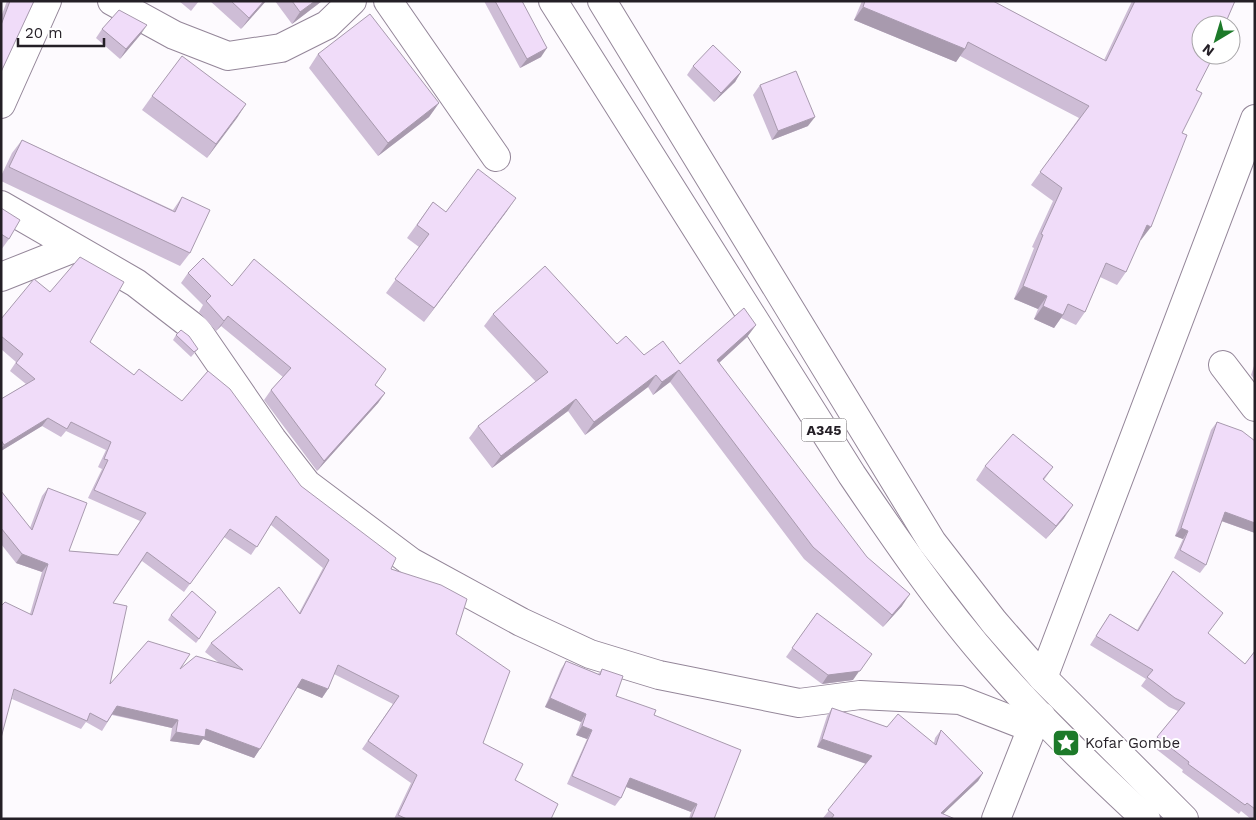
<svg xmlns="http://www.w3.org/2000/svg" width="1256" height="820" font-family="'Work Sans',sans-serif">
	<rect width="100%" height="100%" fill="#fdfafe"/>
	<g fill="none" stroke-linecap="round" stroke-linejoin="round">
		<g stroke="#948699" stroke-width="30">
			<g id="minor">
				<polyline points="112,1 174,35 228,56 281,48 327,25 352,1"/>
				<polyline points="388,1 496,157"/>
				<polyline points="1,104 47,1"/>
				<polyline points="1,205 136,283 197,330 272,439 307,484 411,562 521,622 590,654 659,675 799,703 860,695 960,700 1032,728"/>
				<polyline points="1,277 74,248"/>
				<polyline points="1223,365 1255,407"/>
				<polyline points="1043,678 1255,119"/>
				<polyline points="996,819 1032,728 1041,716"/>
			</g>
		</g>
		<g stroke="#948699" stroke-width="30">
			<g id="highway">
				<path d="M553,1L852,475C896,540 941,606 993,665C1040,719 1093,770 1146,819"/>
				<polyline points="602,1 932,542 994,622 1043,678 1184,819"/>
			</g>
		</g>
		<use href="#minor" stroke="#fff" stroke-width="28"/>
		<use href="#highway" stroke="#fff" stroke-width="28"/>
	</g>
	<g fill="#cebdd6" fill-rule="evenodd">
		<polygon points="7,1 34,1 1,72 1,17"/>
		<polygon points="179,1 199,1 191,11"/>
		<polygon points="210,1 266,1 241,29"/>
		<polygon points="275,1 322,1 292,24"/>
		<polygon points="484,1 522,1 541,57 520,68"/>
		<polygon points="862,1 993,1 1104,60 1132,1 1235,1 1196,90 1182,133 1141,240 1140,239 1126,272 1117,285 1100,277 1085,312 1076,325 1061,318 1054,328 1034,319 1038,309 1014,299 1034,248 1032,247 1053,201 1031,185 1079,118 960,56 956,62 854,20"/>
		<polygon points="102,29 141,34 120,59 96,38"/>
		<polygon points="318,54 439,103 429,117 378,156 309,68"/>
		<polygon points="693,66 741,72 735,82 714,102 687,75"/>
		<polygon points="760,85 808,126 772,140 753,95"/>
		<polygon points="152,96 246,104 207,158 142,110"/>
		<polygon points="22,140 173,210 182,197 190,253 180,266 1,181 1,176 12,153"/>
		<polygon points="433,202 446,212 507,211 424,322 386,293 419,247 407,238"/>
		<polygon points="1,208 9,239 1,250"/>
		<polygon points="188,273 232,286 375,385 385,393 378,403 317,471 264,400 271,390 283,377 221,326 216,331 199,312 203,305 181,283"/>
		<polygon points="493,314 617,344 644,355 680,364 756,325 747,337 719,363 902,606 883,627 804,559 670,382 653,395 648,387 585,435 568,411 492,468 469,438 478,426 536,382 484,326"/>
		<path d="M1,319L90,342L134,375L182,401L301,486L391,569L456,634L483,743L515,780L551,819H394L411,783L362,749L393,704L334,674L328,689L322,698L297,687L254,758L203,739L199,745L170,741L172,728L112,715L102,731L86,722L81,729L12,699L30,614L42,572L16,563L1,544V491L30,528L42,496L48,488L69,551L118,555L140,521L88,498L102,469L98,467L106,450L66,431L61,437L42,426L1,451V399L26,384L10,371L16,362L1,349ZM271,525L323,568L299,613L211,643L205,652L218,662L180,669L110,684L113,603L142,561L184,592L224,537L251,555Z"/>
		<polygon points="176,335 198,349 191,357 173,340"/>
		<polygon points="1255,363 1255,380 1251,375"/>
		<polygon points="1217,422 1255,441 1255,533 1221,521 1206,565 1200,573 1174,558 1183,539 1175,536 1211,430"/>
		<polygon points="985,466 1053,467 1044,480 1064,518 1046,539 976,480"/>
		<polygon points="1173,571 1208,633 1245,664 1255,651 1255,819 1251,819 1241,811 1239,814 1182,772 1183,770 1151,745 1178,711 1169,707 1141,686 1146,679 1090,645 1110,614 1137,630"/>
		<polygon points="817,613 853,680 822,684 786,657"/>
		<polygon points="171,615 199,639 196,643 168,620"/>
		<polygon points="566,661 598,674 602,669 616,696 654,715 714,819 689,819 691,812 626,787 621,798 615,806 567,784 587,739 576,735 581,722 545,707 561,669"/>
		<polygon points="832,708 934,743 935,738 941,730 983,773 978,781 943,814 955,819 824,819 823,818 866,764 817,747 827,716"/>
	</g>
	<g fill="#a89aae">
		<polygon points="264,1 266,1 241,29 249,18"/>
		<polygon points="315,1 322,1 292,24 300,12"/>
		<polygon points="863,7 965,49 956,62 854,20"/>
		<polygon points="147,25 141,34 120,59 126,49"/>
		<polygon points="547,48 541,57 520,68 527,59"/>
		<polygon points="741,72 735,82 714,102 721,93"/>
		<polygon points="439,103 429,117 378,156 388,143"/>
		<polygon points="246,104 237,118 207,158 216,144"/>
		<polygon points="815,117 808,126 772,140 778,131"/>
		<polygon points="516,198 507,211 424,322 434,308"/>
		<polygon points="1147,225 1151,227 1141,240 1138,238"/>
		<polygon points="1023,286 1047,296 1038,309 1014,299"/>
		<polygon points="1043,306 1063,315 1054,328 1034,319"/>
		<polygon points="228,316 221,326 216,331"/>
		<polygon points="756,325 747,337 708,373 717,360"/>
		<polygon points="679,370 670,382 653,395 662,382"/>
		<polygon points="656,375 648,387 585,435 594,422"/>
		<polygon points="385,393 378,403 317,471 324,461"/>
		<polygon points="576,399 568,411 492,468 501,456"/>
		<polygon points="48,418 42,426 1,451 1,449 4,445"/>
		<polygon points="1073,505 1064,518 1046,539 1056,526"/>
		<polygon points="1225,512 1255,523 1255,533 1219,520"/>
		<polygon points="1181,528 1188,531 1183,539 1175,536"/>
		<polygon points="22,554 48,564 42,572 16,563"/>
		<polygon points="910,594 902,606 883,627 892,615"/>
		<polygon points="865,663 853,680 822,684 828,675"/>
		<polygon points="302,679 328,689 322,698 296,687"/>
		<polygon points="550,698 586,714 581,722 545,707"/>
		<polygon points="117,706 178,720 172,728 111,714"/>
		<polygon points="582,726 592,730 587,739 576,735"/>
		<polygon points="206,729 260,749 254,758 203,739 199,745 170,741 176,732"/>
		<polygon points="822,739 872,756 867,764 817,747"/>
		<polygon points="983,773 978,781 938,819 941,813"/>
		<polygon points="630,778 697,804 691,812 624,786"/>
	</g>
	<g fill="#f0dcf9" stroke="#a89aae" fill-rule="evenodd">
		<polygon points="10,1 34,1 1,72 1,25"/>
		<polygon points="231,1 264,1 249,18"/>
		<polygon points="292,1 315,1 300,12"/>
		<polygon points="495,1 522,1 547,48 527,59"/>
		<polygon points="865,1 993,1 1106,61 1135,1 1235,1 1225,24 1227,25 1201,25 1201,55 1214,55 1196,90 1202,93 1182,133 1187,135 1151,227 1147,225 1126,272 1106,263 1085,312 1068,304 1063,315 1043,306 1047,296 1023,286 1043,235 1041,234 1062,188 1040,172 1089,106 968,42 965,49 863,7"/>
		<polygon points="119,10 147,25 126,49 102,29"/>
		<polygon points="370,14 439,103 388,143 318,54"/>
		<polygon points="713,45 741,72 721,93 693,66"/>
		<polygon points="182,56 246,104 216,144 152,96"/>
		<polygon points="796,71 815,117 778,131 760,85"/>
		<polygon points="22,140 175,212 182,197 210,210 190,253 9,167"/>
		<polygon points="478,169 516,198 434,308 395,279 429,234 417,225 433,202 446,212"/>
		<polygon points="1,208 20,220 9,239 1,234"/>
		<path d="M80,257L124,282L90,342L134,375L139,369L182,401L208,371L230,389L301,486L396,558L391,569L441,585L467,599L456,634L510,671L483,743L523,764L515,780L558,804L551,819H407L398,815L417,775L368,741L399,696L338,665L328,689L302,679L260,749L206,729L205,737L176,732L178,720L117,706L107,722L90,713L87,721L14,689L1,738V606L5,602L32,615L48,564L22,554L1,528V491L32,530L48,488L87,503L69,551L118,555L146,513L94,490L108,460L104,459L111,442L71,422L67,429L48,418L4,445L1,440V399L35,379L16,363L23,354L1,336V319L34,279L50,292ZM276,516L329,560L300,614L279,587L211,643L243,670L196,656L180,669L190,654L148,641L110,684L127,606L113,603L147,552L190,584L230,529L257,547Z"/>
		<polygon points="203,258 232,286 254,259 386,369 375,385 385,393 324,461 271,390 291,368 228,316 224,321 206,301 211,296 188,273"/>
		<polygon points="545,266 617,344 626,336 644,355 663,341 680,364 744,308 756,325 717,360 867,557 910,594 892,615 813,547 679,370 662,382 656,375 594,422 576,399 501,456 478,426 548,372 493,314"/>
		<polygon points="181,330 189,336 198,349 194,352 176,335"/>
		<polygon points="1217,422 1242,431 1255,441 1255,523 1225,512 1206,565 1180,550 1188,531 1181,528"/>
		<polygon points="1013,434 1053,467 1043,479 1073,505 1056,526 985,466"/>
		<polygon points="1173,571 1223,613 1208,633 1245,664 1255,651 1255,809 1247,803 1245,805 1188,764 1189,762 1157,737 1185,703 1175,698 1147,677 1153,670 1096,636 1110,614 1138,631"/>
		<polygon points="192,591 216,612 199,639 171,615"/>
		<polygon points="817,613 872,654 860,671 828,675 792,648"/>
		<polygon points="566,661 600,675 602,669 623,676 616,696 656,710 654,715 741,750 714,819 691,819 697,804 630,778 621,798 572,776 592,730 582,726 586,714 550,698"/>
		<polygon points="832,708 887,727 898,714 936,745 941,730 983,773 941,813 955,819 831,819 834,815 828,810 872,756 822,739"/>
	</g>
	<defs>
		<g id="sight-square" transform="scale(1.4375)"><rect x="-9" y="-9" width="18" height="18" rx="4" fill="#1d7a2a" stroke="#fff"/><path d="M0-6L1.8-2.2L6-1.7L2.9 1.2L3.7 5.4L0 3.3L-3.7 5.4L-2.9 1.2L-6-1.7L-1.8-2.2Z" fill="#fff"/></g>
	</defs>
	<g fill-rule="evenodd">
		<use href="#sight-square" x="1066" y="743"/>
	</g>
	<g text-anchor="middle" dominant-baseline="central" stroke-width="4" stroke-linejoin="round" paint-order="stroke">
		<rect fill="#fff" stroke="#666267" stroke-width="1" x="801.5" y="418.5" width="45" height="23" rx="4"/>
		<g font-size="14" font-weight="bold" fill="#241f26">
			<text x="824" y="430">A345</text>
		</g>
		<g font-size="15" fill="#241f26" stroke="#fff" text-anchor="start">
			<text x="1085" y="743">Kofar Gombe</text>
		</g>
	</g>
	<rect width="1256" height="820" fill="none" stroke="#241f26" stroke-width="5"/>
	<g transform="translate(1216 40) rotate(218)"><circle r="24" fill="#ffffff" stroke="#a7a5a8"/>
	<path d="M0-4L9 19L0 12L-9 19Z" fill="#1d7a2a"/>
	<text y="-8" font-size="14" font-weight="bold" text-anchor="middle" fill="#241f26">N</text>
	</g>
	<path d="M18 38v8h86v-8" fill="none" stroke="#241f26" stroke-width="2.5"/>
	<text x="25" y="38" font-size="15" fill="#241f26" stroke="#ffffff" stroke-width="4" paint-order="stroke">20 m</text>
</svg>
